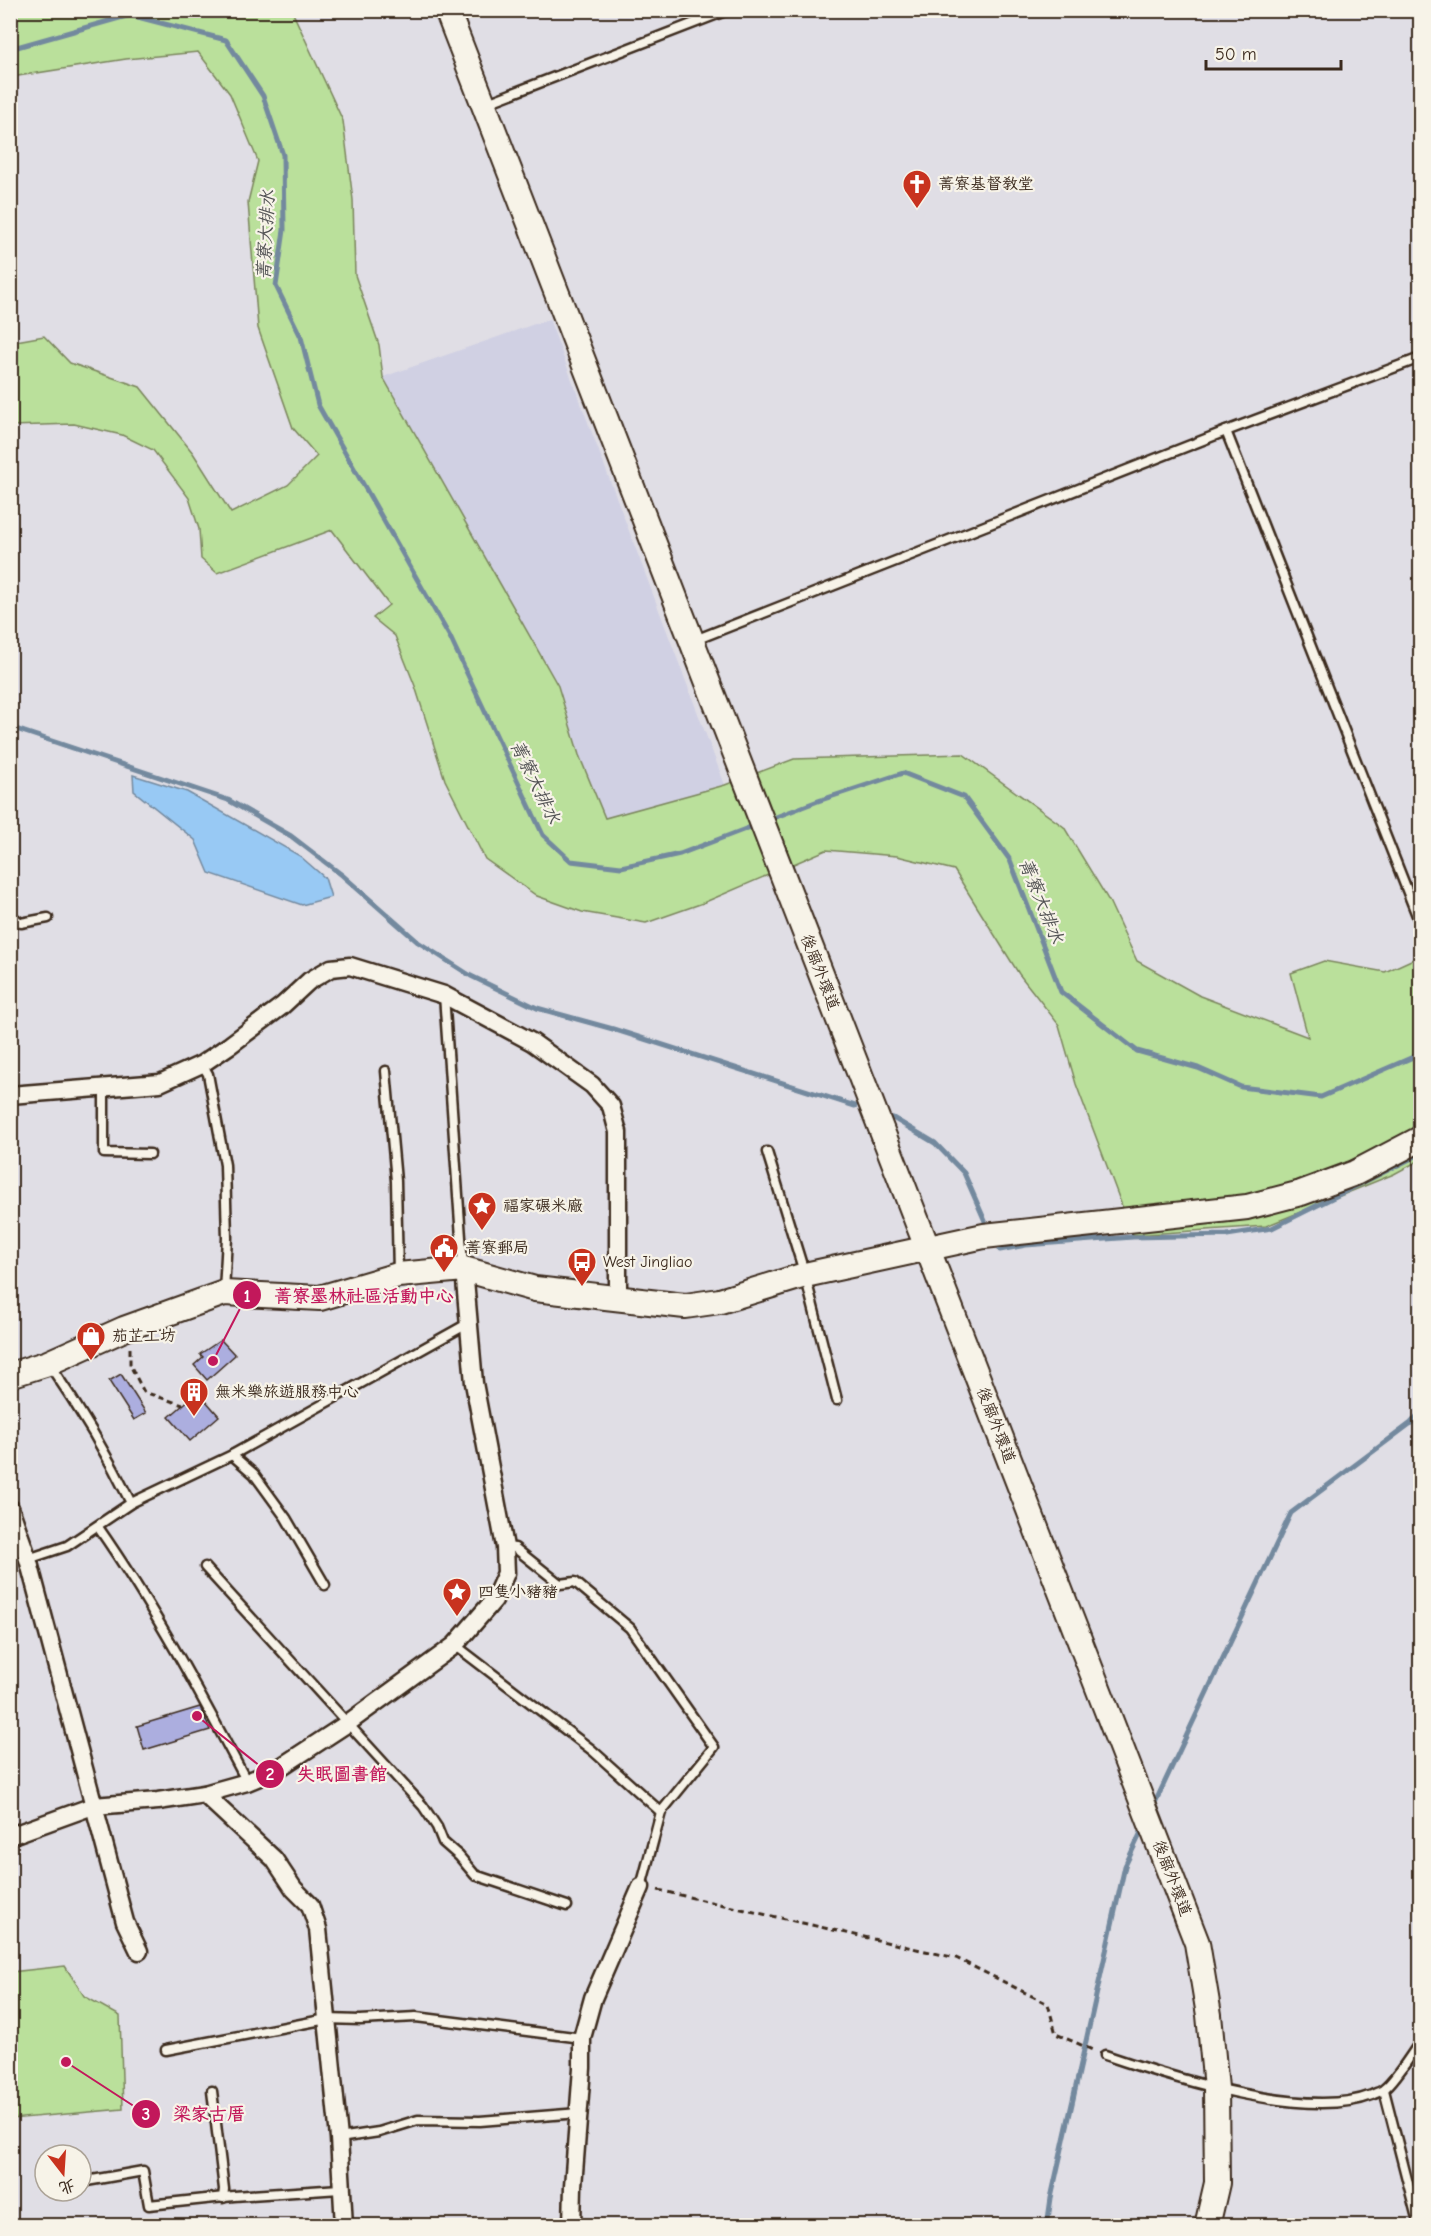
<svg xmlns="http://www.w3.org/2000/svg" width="1431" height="2236" font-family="'Comic Neue','LXGW WenKai TC',sans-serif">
	<rect width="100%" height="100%" fill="#e0dee5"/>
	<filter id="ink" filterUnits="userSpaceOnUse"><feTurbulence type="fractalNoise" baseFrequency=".0167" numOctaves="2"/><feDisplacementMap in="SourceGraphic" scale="12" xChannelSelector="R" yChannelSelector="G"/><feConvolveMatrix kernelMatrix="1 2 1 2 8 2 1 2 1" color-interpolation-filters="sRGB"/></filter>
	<g filter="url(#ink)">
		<polygon fill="#d0d0e3" points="549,319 725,785 605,818 579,755 558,686 383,377"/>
		<g fill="#bae09b" stroke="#7a855c" stroke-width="1.5">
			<polygon points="11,11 292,11 343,121 353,200 355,275 379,345 383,377 558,686 579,755 605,818 725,785 794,759 963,754 1064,827 1109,901 1137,961 1200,996 1308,1037 1291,973 1324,961 1385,972 1420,956 1420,1160 1394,1174 1266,1226 1133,1235 1076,1084 1059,1025 1019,974 954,870 897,856 826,850 703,903 646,923 582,912 537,896 485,859 445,780 415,686 395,636 373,618 389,605 332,530 217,573 201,559 199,529 189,498 153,450 122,435 74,424 11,426 11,342 44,336 70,363 140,387 193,453 231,513 288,485 317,456 293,428 258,328 248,202 258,161 230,94 198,52 126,59 11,77"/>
			<polygon points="65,1966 84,1996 120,2016 123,2109 11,2119 11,1972"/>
		</g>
		<polygon fill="#98c9f4" stroke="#73899e" stroke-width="1.5" points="133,775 187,792 300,856 325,878 331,897 302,905 209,873 195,840 134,791"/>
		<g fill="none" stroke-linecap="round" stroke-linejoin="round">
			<g stroke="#73899e" stroke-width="5">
				<polyline points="10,49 130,15 226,40 263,96 283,155 284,230 276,286 301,337 318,405 450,637 543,835 571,861 621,867 680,854 756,825"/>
				<polyline points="10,727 228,800 291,836 342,875 418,942 471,976 537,1008 613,1029 855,1106"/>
				<polyline points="768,820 818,801 903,773 964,797 1010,860 1061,992 1137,1051 1198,1068 1241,1087 1321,1097 1420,1054"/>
				<polyline points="893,1118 935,1143 964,1173 985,1221"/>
				<polyline points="1000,1250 1026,1245 1133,1237 1227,1235 1272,1228 1420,1154"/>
				<polyline points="1153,1807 1291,1513 1411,1423 1420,1413"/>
				<polyline points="1047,2226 1051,2198 1125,1866 1144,1826"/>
			</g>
		</g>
		<g fill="#acaedf" stroke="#3b2a1e" stroke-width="1.5">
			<polygon points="221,1340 235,1355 207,1380 194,1365 203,1357 200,1354"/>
			<polygon points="121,1374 146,1413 134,1420 109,1381"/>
			<polygon points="198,1392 219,1416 190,1441 169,1417"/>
			<polygon points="200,1707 210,1730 144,1750 137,1726"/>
		</g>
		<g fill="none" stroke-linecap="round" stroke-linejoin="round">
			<g stroke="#3b2a1e" stroke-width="13">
				<g id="lane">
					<polyline points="485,104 728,10"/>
					<polyline points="1226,431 1420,923"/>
					<polyline points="695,640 1226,431 1420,358"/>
					<polyline points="10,915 21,923 48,918"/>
					<polyline points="444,995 463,1266"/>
					<polyline points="202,1064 208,1074 225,1165 227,1238 224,1291"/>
					<polyline points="386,1071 396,1181 398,1274"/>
					<polyline points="104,1089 104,1153 150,1154"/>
					<polyline points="767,1152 805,1275 837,1400"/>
					<path d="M49,1364C80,1409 107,1454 131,1503"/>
					<polyline points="232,1455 254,1474 286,1518 325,1585"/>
					<path d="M98,1527C154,1607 201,1695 247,1782"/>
					<polyline points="505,1547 515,1548 560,1584 575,1582 630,1628 714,1747 661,1812 641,1887"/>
					<polyline points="28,1559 67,1546 131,1503 232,1455 469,1323"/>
					<polyline points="205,1567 423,1806 437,1827 443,1842 459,1856 475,1875 567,1906"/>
					<polyline points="455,1645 592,1750 661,1812"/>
					<polyline points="166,2050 327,2019 360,2020 416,2017 582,2038"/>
					<path d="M1105,2055C1170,2077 1307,2121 1372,2095C1375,2093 1381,2092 1384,2089C1394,2082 1412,2054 1420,2042"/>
					<polyline points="1384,2090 1419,2226"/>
					<polyline points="212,2091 224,2189 223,2198"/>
					<polyline points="339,2138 379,2132 418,2120 480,2121 579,2113"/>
					<polyline points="81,2182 143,2171 149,2205 234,2196 340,2189"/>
				</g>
			</g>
			<g stroke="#3b2a1e" stroke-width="21">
				<g id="street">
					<polyline points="10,1095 160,1083 202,1064 230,1045 282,1006 309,981 331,968 350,966 444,995 532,1042 592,1085 611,1106 618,1132 618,1300"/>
					<polyline points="10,1508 28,1559 125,1922 139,1951"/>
					<polyline points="204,1794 274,1859 294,1889 310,1905 318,1929 339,2138 344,2226"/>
					<polyline points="10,1836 93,1806 158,1801 204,1794 247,1782 276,1770 348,1723 455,1645 494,1600 506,1573 505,1547 474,1383 464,1269"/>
					<polyline points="572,2226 573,2186 582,2068 582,2038 593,1998 641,1887"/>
				</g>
			</g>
			<g stroke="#3b2a1e" stroke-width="28">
				<g id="secondary">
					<polyline points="447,10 1197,1943 1209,2015 1216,2088 1217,2183 1207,2226"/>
					<polyline points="10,1375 48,1363 124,1329 224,1293 320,1298 398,1275 464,1269 535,1289 685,1306 720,1301 805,1275 984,1236 1247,1207 1301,1193 1355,1173 1420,1139"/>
				</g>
			</g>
			<g stroke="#3b2a1e" stroke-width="3" stroke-dasharray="6 4.5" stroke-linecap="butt">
				<polyline points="130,1348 130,1365 144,1392 183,1405"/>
				<polyline points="658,1890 956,1958 1048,2004 1056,2034 1095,2051"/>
			</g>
			<use href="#lane" stroke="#f7f3e8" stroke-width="8"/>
			<use href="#street" stroke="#f7f3e8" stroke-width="16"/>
			<use href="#secondary" stroke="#f7f3e8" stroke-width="24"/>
		</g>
	</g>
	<defs>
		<g id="church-pin" transform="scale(1.5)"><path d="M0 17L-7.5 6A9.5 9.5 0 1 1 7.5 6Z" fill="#c8321e" stroke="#f7f3e8"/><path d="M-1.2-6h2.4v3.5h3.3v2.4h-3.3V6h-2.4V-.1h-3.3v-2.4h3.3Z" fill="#fff"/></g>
		<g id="sight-pin" transform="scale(1.5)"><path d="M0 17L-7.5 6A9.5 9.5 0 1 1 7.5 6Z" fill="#c8321e" stroke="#f7f3e8"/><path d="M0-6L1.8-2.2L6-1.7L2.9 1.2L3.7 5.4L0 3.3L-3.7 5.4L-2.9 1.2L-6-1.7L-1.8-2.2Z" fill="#fff"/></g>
		<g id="civic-pin" transform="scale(1.5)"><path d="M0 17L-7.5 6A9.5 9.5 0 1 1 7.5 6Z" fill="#c8321e" stroke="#f7f3e8"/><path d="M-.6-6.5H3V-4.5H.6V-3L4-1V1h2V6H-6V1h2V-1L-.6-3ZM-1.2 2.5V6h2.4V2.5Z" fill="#fff"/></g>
		<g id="bus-pin" transform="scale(1.5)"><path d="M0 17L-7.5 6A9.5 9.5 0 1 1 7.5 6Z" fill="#c8321e" stroke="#f7f3e8"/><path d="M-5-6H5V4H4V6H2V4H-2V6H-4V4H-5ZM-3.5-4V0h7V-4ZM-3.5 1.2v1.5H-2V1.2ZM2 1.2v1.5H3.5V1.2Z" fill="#fff"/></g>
		<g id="shop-pin" transform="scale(1.5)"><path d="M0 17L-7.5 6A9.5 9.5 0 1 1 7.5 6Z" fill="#c8321e" stroke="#f7f3e8"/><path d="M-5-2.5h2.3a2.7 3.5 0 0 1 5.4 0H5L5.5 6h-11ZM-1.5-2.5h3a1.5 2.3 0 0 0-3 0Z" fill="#fff"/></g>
		<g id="building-pin" transform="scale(1.5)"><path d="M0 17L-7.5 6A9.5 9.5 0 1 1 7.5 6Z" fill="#c8321e" stroke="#f7f3e8"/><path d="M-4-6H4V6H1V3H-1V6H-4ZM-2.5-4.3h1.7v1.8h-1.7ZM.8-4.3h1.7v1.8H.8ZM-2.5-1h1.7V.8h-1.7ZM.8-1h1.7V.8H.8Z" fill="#fff"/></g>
	</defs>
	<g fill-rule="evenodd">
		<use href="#church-pin" x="917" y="184"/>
		<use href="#sight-pin" x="482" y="1206"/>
		<use href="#civic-pin" x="444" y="1248"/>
		<use href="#bus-pin" x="582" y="1262"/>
		<use href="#shop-pin" x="91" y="1336"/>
		<use href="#building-pin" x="194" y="1392"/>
		<use href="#sight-pin" x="457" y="1592"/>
	</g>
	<g text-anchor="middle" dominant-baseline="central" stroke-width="4.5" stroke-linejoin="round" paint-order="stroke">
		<g font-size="16" fill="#3b2a1e" stroke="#f7f3e8" text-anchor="start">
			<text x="938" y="184">菁寮基督教堂</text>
			<text x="503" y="1206">福家碾米廠</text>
			<text x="465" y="1248">菁寮郵局</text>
			<text x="603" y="1262">West Jingliao</text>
			<text x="112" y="1336">茄芷工坊</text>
			<text x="215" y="1392">無米樂旅遊服務中心</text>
			<text x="478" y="1592">四隻小豬豬</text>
		</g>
		<g font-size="16" fill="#3b2a1e" stroke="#f7f3e8">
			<text transform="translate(820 972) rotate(69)">後廍外環道</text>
			<text transform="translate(996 1425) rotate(69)">後廍外環道</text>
			<text transform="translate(1172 1878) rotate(69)">後廍外環道</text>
		</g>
		<g font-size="18" font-style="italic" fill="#525254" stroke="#f7f3e8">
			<text transform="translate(266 235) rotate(-87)">菁寮大排水</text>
			<text transform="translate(535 782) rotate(64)">菁寮大排水</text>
			<text transform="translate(1041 901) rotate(68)">菁寮大排水</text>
		</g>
	</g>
	<path fill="none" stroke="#c2185b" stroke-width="2" d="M213 1361L247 1295M197 1716L270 1774M66 2062L146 2114"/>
	<g fill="#c2185b" stroke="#f7f3e8" stroke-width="2">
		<circle cx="213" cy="1361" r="6"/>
		<circle cx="197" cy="1716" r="6"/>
		<circle cx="66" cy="2062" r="6"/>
		<circle cx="247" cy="1295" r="15"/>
		<circle cx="270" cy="1774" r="15"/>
		<circle cx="146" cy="2114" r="15"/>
	</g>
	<g font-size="18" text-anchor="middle" font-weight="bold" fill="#fff">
		<text x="247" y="1302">1</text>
		<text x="270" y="1780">2</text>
		<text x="146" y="2120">3</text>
	</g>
	<g font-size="18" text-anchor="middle" font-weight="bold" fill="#c2185b" stroke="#f7f3e8" stroke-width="4.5" stroke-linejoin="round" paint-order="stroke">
		<text x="364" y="1302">菁寮墨林社區活動中心</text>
		<text x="342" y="1780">失眠圖書館</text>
		<text x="209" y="2120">梁家古厝</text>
	</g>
	<rect width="1431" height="2236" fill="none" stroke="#f7f3e8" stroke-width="36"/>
	<rect x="18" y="18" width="1395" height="2200" fill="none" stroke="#3b2a1e" stroke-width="2" filter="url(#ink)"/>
	<g transform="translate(63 2173) rotate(163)"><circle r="28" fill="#f7f3e8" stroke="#aca397" stroke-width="1.5"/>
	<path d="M0-4.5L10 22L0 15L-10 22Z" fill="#c8321e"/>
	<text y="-9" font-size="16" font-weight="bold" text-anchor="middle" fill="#3b2a1e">北</text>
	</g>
	<path d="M1206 60v9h135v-9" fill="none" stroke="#3b2a1e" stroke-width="3"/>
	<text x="1215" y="60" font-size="18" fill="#3b2a1e" stroke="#f7f3e8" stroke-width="4.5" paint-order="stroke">50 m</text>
</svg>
